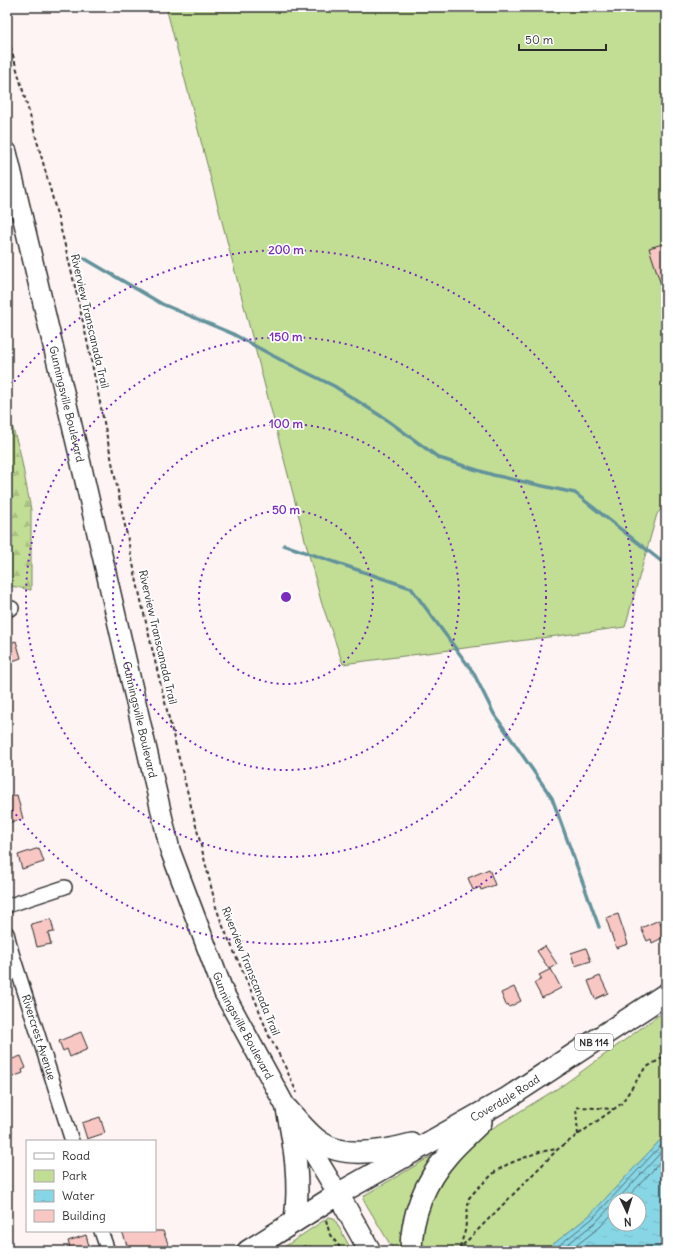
<svg xmlns="http://www.w3.org/2000/svg" width="673" height="1258" font-family="Delius,sans-serif">
	<defs>
		<pattern id="forest-firs" width="22" height="20" patternUnits="userSpaceOnUse"><rect width="22" height="20" fill="#c2de95"/><path d="M5 1l3.5 6h-7zM16 11l3.5 6h-7z" fill="#a7bf81"/></pattern>
		<pattern id="water-ripples" width="26" height="14" patternUnits="userSpaceOnUse"><rect width="26" height="14" fill="#87d6e5"/><path d="M2 4q2-2 4 0t4 0M15 11q2-2 4 0t4 0" fill="none" stroke="#75b8c5"/></pattern>
	</defs>
	<rect width="100%" height="100%" fill="#fef4f3"/>
	<filter id="ink" filterUnits="userSpaceOnUse"><feTurbulence type="fractalNoise" baseFrequency=".025" numOctaves="2"/><feDisplacementMap in="SourceGraphic" scale="8" xChannelSelector="R" yChannelSelector="G"/><feConvolveMatrix kernelMatrix="1 2 1 2 8 2 1 2 1" color-interpolation-filters="sRGB"/></filter>
	<g filter="url(#ink)">
		<g fill="#c2de95" stroke="#768460">
			<polygon points="166,7 666,7 666,504 657,514 625,627 343,664 321,601"/>
			<polygon points="666,1010 666,1134 590,1215 551,1246 547,1251 419,1251 425,1210 448,1166 483,1134 563,1085"/>
			<polygon points="442,1150 404,1251 394,1251 363,1199 365,1195"/>
			<polygon points="329,1217 334,1218 352,1251 278,1251"/>
		</g>
		<polygon fill="url(#forest-firs)" stroke="#768460" points="7,409 20,452 31,510 31,590 11,586 7,561"/>
		<path fill="url(#water-ripples)" stroke="#62929b" fill-rule="evenodd" d="M666,1134V1251H547L551,1246L590,1215ZM615,1200H639V1224H615Z"/>
		<g fill="none" stroke-linecap="round" stroke-linejoin="round">
			<g stroke="#506f75" stroke-width="1">
				<polyline points="617,1200 666,1147"/>
				<polyline points="625,1200 666,1156"/>
				<polyline points="552,1251 593,1218 666,1140"/>
				<polyline points="559,1251 596,1222 615,1202"/>
				<polyline points="569,1251 600,1227 615,1211"/>
			</g>
			<g stroke="#62929b" stroke-width="3.5">
				<polyline points="77,254 162,304 233,334 281,360 334,386 387,420 439,458 493,475 575,493 666,565"/>
				<polyline points="284,545 411,588 473,672 494,714 552,798 599,927"/>
			</g>
		</g>
		<g fill="#f8c7c3" stroke="#2b2b2b">
			<polygon points="666,243 666,294 664,294 649,248"/>
			<polygon points="16,641 21,658 7,663 7,644"/>
			<polygon points="17,795 23,819 7,823 7,797"/>
			<polygon points="39,848 44,862 22,869 18,855"/>
			<polygon points="489,869 495,885 481,890 480,887 473,890 468,878"/>
			<polygon points="618,914 628,944 616,948 606,918"/>
			<polygon points="51,919 54,932 48,933 51,944 37,947 31,924"/>
			<polygon points="659,920 666,936 652,943 651,939 647,941 641,928"/>
			<polygon points="545,946 557,964 549,969 537,951"/>
			<polygon points="586,948 591,961 575,966 571,953"/>
			<polygon points="551,969 561,988 542,998 534,983 542,979 539,975"/>
			<polygon points="600,976 608,993 595,999 588,981"/>
			<polygon points="514,987 521,1001 509,1007 508,1004 506,1005 501,993"/>
			<polygon points="81,1032 88,1049 70,1057 67,1049 63,1051 59,1041"/>
			<polygon points="21,1056 26,1068 22,1070 23,1073 7,1079 7,1061"/>
			<polygon points="100,1117 105,1133 87,1139 82,1123"/>
			<polygon points="122,1231 163,1231 171,1251 129,1251"/>
			<polygon points="86,1235 89,1246 86,1247 88,1251 71,1251 68,1241"/>
		</g>
		<g fill="none" stroke-linecap="round" stroke-linejoin="round">
			<g stroke="#2b2b2b" stroke-width="16">
				<g id="street">
					<polyline points="7,610 12,608"/>
					<polyline points="7,906 65,887"/>
					<path id="s1" d="M7,933L12,953L72,1141"/>
					<polyline points="101,1231 108,1251"/>
				</g>
			</g>
			<g stroke="#2b2b2b" stroke-width="22">
				<g id="secondary">
					<path id="s2" d="M7,152L79,455L170,850L224,993L287,1109L338,1194"/>
				</g>
			</g>
			<g stroke="#2b2b2b" stroke-width="24">
				<g id="primary">
					<path d="M287,1109C298,1120 307,1133 320,1142C344,1159 386,1151 412,1144"/>
					<path d="M287,1109C295,1148 300,1181 295,1221"/>
					<polyline points="338,1194 370,1251"/>
					<path id="s3" d="M248,1251L338,1194L506,1099L666,994"/>
					<path d="M411,1251C411,1216 425,1181 448,1155C458,1143 470,1133 481,1122"/>
				</g>
			</g>
			<g stroke="#2b2b2b" stroke-width="2" stroke-dasharray="4 3" stroke-linecap="butt">
				<path d="M7,34C31,120 56,205 76,291C101,400 120,509 145,618C167,715 193,811 216,907L222,924L256,1002L268,1034L283,1062L297,1093"/>
				<polyline points="578,1135 576,1108 578,1107 613,1109"/>
				<polyline points="326,1220 330,1235 339,1246 340,1251"/>
				<polyline points="460,1247 465,1231 469,1198 477,1189 496,1171 508,1164 539,1152 557,1149"/>
				<path d="M296,1251C302,1245 311,1245 317,1251"/>
				<polyline points="459,1251 460,1248 558,1149 621,1104 645,1068 666,1056"/>
			</g>
			<use href="#street" stroke="#fff" stroke-width="13"/>
			<use href="#secondary" stroke="#fff" stroke-width="19"/>
			<use href="#primary" stroke="#fff" stroke-width="21"/>
		</g>
	</g>
	<g fill="none" stroke="#7b2cbf" stroke-width="2" stroke-dasharray="2 4">
		<circle cx="286" cy="597" r="87"/>
		<circle cx="286" cy="597" r="173"/>
		<circle cx="286" cy="597" r="260"/>
		<path d="M7 391A347 347 0 1 1 7 803"/>
	</g>
	<g text-anchor="middle" dominant-baseline="central" stroke-width="3.5" stroke-linejoin="round" paint-order="stroke">
		<rect fill="#fff" stroke="#6b6b6b" stroke-width="1" x="575" y="1034" width="38" height="16" rx="3"/>
		<g font-size="10" font-weight="bold" fill="#2b2b2b">
			<text x="594" y="1042">NB 114</text>
		</g>
		<g font-size="11" fill="#2b2b2b" stroke="#fff">
			<text transform="translate(90 321) rotate(77)">Riverview Transcanada Trail</text>
			<text stroke="none"><textPath href="#s2" startOffset="259">Gunningsville Boulevard</textPath></text>
			<text transform="translate(158 637) rotate(77)">Riverview Transcanada Trail</text>
			<text stroke="none"><textPath href="#s2" startOffset="583">Gunningsville Boulevard</textPath></text>
			<text transform="translate(251 971) rotate(68)">Riverview Transcanada Trail</text>
			<text stroke="none"><textPath href="#s2" startOffset="907">Gunningsville Boulevard</textPath></text>
			<text stroke="none"><textPath href="#s1" startOffset="109">Rivercrest Avenue</textPath></text>
			<text stroke="none"><textPath href="#s3" startOffset="299">Coverdale Road</textPath></text>
		</g>
	</g>
	<circle cx="286" cy="597" r="6" fill="#7b2cbf" stroke="#fff" stroke-width="2"/>
	<g font-size="12" text-anchor="middle" font-weight="bold" fill="#7b2cbf" stroke="#fff" stroke-width="3.5" stroke-linejoin="round" paint-order="stroke">
		<text x="286" y="254">200 m</text>
		<text x="286" y="341">150 m</text>
		<text x="286" y="428">100 m</text>
		<text x="286" y="514">50 m</text>
	</g>
	<rect width="673" height="1258" fill="none" stroke="#fff" stroke-width="24"/>
	<rect x="12" y="12" width="649" height="1234" fill="none" stroke="#2b2b2b" stroke-width="1.5" filter="url(#ink)"/>
	<rect x="26" y="1140" width="130" height="92" fill="#ffffff" stroke="#aaaaaa"/>
	<rect x="34" y="1153" width="20" height="6" fill="#ffffff" stroke="#aaaaaa"/>
	<text x="62" y="1160" font-size="12" fill="#2b2b2b">Road</text>
	<rect x="34" y="1170" width="20" height="12" fill="#c2de95" stroke="#aaaaaa"/>
	<text x="62" y="1180" font-size="12" fill="#2b2b2b">Park</text>
	<rect x="34" y="1190" width="20" height="12" fill="url(#water-ripples)" stroke="#aaaaaa"/>
	<text x="62" y="1200" font-size="12" fill="#2b2b2b">Water</text>
	<rect x="34" y="1210" width="20" height="12" fill="#f8c7c3" stroke="#aaaaaa"/>
	<text x="62" y="1220" font-size="12" fill="#2b2b2b">Building</text>
	<g transform="translate(627 1212) rotate(176)"><circle r="19" fill="#ffffff" stroke="#aaaaaa"/>
	<path d="M0-3L7 15L0 10L-7 15Z" fill="#2b2b2b"/>
	<text y="-6" font-size="11" font-weight="bold" text-anchor="middle" fill="#2b2b2b">N</text>
	</g>
	<path d="M519 44v6h87v-6" fill="none" stroke="#2b2b2b" stroke-width="2"/>
	<text x="525" y="44" font-size="12" fill="#2b2b2b" stroke="#ffffff" stroke-width="3" paint-order="stroke">50 m</text>
</svg>
